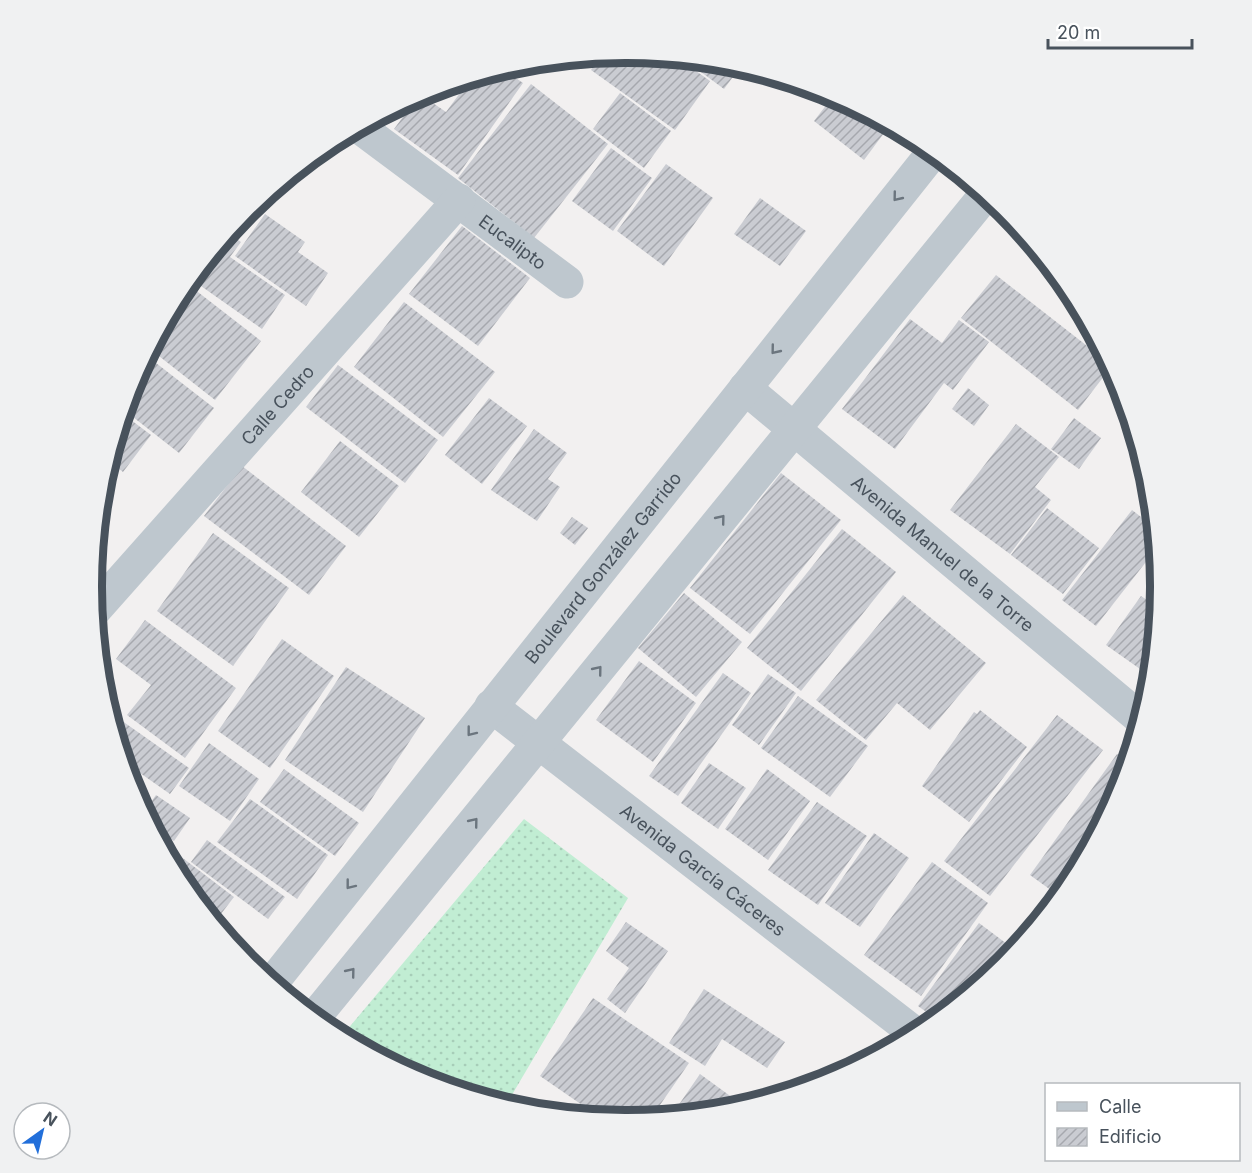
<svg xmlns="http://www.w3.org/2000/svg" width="1252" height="1173" font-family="Inter,sans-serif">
	<defs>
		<pattern id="grass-dots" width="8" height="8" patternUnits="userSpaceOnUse" patternTransform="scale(1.5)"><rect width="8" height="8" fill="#c1edd3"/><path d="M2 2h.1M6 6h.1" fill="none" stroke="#a7cdb8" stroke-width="1.8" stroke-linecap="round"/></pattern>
		<pattern id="building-hatch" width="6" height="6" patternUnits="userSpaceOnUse" patternTransform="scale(1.5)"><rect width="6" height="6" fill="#caccd2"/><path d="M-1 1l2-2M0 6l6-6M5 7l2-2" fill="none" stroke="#a6a8ae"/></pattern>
	</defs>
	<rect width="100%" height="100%" fill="#f2f0f0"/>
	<polygon fill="url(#grass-dots)" points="524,819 628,898 506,1105 421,1080 341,1037"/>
	<g fill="url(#building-hatch)">
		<polygon points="626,53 678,58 710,81 675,130 591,70 601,55"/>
		<polygon points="682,58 731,63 741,66 724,89"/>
		<polygon points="503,69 523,83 458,175 394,129 420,94 446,112 471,78"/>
		<polygon points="531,84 608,144 534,238 458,178"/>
		<polygon points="620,93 671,131 644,168 593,129"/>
		<polygon points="834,95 890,125 864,160 814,121"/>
		<polygon points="611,148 652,178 613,231 572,201"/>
		<polygon points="666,164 713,198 664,266 617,231"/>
		<polygon points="760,198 806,231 780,266 734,234"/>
		<polygon points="265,214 305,242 298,252 328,273 306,306 235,256"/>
		<polygon points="462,226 530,278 478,346 409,294"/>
		<polygon points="228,233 241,242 230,257 285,295 262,329 191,279"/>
		<polygon points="996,275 1109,363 1111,367 1078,410 961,318"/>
		<polygon points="194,289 261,341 215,400 150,349"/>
		<polygon points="404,302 495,372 443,437 354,367"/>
		<polygon points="910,319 942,343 959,320 989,342 953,390 944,383 895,449 842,409"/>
		<polygon points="147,356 214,408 179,453 124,410 133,382"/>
		<polygon points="338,365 438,440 405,483 306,407"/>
		<polygon points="968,388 989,405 974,426 952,409"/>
		<polygon points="489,398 527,426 482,484 445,455"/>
		<polygon points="123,414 151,435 123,472 109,461"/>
		<polygon points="1074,418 1101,438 1079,469 1051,449"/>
		<polygon points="1016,424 1059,457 1035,487 1051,500 1010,554 950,510"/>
		<polygon points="534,429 567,453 548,479 560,487 537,521 491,490"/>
		<polygon points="340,441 399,486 359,537 301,492"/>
		<polygon points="242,466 346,546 309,595 204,516"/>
		<polygon points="781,473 841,520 750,634 690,588"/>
		<polygon points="1047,508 1099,548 1063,594 1011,555"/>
		<polygon points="1132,510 1154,527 1156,549 1096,626 1062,600"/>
		<polygon points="572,517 588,528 575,545 560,533"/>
		<polygon points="842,529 896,572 801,691 747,648"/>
		<polygon points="213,533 289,588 233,666 157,611"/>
		<polygon points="1160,586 1151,675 1150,676 1106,645 1141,596 1150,602"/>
		<polygon points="684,593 742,642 696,697 638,648"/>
		<polygon points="903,595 986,663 930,730 897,703 866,740 816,700"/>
		<polygon points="145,620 236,688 185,758 127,715 151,685 116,659"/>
		<polygon points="282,639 334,676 270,768 218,731"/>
		<polygon points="639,661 696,703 653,762 596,720"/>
		<polygon points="346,667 425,718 363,812 285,760"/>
		<polygon points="723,673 751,693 678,796 649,776"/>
		<polygon points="768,674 796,693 759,745 732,725"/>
		<polygon points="798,696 868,746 830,797 761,748"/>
		<polygon points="980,710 1027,747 969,822 922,786 974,712 977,714"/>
		<polygon points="108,711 189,768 170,794 140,773 132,785 130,784"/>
		<polygon points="1057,715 1103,750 990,896 944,861"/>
		<polygon points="209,743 259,779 230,821 179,786"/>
		<polygon points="1117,754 1128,762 1119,791 1070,883 1059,896 1030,875"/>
		<polygon points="709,763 746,788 718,829 681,803"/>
		<polygon points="284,769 359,823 335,856 260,802"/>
		<polygon points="767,769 810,801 768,860 725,829"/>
		<polygon points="156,795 190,818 174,841 152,827 144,812"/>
		<polygon points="250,799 328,855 297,899 217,842"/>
		<polygon points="817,802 867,836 818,905 768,870"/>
		<polygon points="874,833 909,858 860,927 825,903"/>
		<polygon points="159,840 234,897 214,923 182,883"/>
		<polygon points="207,840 285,897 268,919 191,862"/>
		<polygon points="932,862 988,903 921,996 864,955"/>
		<polygon points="626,922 668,951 625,1013 607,999 629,968 606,951"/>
		<polygon points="979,923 1015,950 1003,964 936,1019 918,1006"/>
		<polygon points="704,989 785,1042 767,1068 722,1039 705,1066 669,1043"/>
		<polygon points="593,998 689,1063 651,1118 626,1120 601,1118 540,1076"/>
		<polygon points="700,1074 733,1098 745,1106 730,1110 671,1116"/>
	</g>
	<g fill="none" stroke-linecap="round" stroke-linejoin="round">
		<g stroke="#bec7ce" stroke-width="33">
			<path id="s1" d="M359,127L567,282"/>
			<path id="s2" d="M745,388L1141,719"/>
			<path id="s3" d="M94,611L459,200"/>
			<path id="s4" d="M491,706L916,1034"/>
		</g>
		<g stroke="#bec7ce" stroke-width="33">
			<path id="s5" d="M272,983L934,151"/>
			<polyline points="314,1018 986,194"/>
		</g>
	</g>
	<defs><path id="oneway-chevron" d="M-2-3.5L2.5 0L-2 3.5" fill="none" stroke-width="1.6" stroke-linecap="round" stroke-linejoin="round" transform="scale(1.5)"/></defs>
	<g stroke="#6b757e">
		<use href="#oneway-chevron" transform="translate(897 197) rotate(129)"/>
		<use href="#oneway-chevron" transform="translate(775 350) rotate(129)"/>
		<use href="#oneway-chevron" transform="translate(721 519) rotate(-51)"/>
		<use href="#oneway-chevron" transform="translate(598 670) rotate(-51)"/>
		<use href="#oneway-chevron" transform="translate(471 732) rotate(128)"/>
		<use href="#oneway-chevron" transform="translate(474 822) rotate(-51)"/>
		<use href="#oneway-chevron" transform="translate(350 885) rotate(128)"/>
		<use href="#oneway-chevron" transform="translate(351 972) rotate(-51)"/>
	</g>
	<g text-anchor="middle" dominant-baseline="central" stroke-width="6" stroke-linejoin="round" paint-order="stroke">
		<g font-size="18" fill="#48525c" stroke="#fff">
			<text stroke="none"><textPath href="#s1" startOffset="192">Eucalipto</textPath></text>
			<text stroke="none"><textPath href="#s3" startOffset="276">Calle Cedro</textPath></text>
			<text stroke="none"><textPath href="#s2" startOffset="258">Avenida Manuel de la Torre</textPath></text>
			<text stroke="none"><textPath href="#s5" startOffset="531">Boulevard González Garrido</textPath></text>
			<text stroke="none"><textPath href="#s4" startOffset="268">Avenida García Cáceres</textPath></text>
		</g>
	</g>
	<path d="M0 0H1252V1173H0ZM625 63H627A523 523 0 0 1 1150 586V587A523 523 0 0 1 627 1110H625A523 523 0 0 1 102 587V586A523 523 0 0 1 625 63Z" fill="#f0f1f2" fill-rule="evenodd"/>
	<path fill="none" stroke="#48525c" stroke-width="8" d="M625 63H627A523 523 0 0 1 1150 586V587A523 523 0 0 1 627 1110H625A523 523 0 0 1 102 587V586A523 523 0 0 1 625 63Z"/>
	<rect x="1045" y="1083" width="195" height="78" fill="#ffffff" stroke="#b6babe" stroke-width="1.5"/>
	<rect x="1057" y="1102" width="30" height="9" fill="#bec7ce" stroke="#b6babe" stroke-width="1.5"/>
	<text x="1099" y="1113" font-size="18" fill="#48525c">Calle</text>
	<rect x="1057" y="1128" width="30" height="18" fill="url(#building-hatch)" stroke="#b6babe" stroke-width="1.5"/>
	<text x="1099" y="1143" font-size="18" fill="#48525c">Edificio</text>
	<g transform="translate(42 1131) rotate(34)"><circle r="28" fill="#ffffff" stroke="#b6babe" stroke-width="1.5"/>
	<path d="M0-4.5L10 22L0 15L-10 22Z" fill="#226fda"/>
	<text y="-9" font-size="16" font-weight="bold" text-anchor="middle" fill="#48525c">N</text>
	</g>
	<path d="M1048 39v9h144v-9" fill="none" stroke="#48525c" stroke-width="3"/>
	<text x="1057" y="39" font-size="18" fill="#48525c" stroke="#ffffff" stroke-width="4.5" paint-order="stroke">20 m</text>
</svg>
